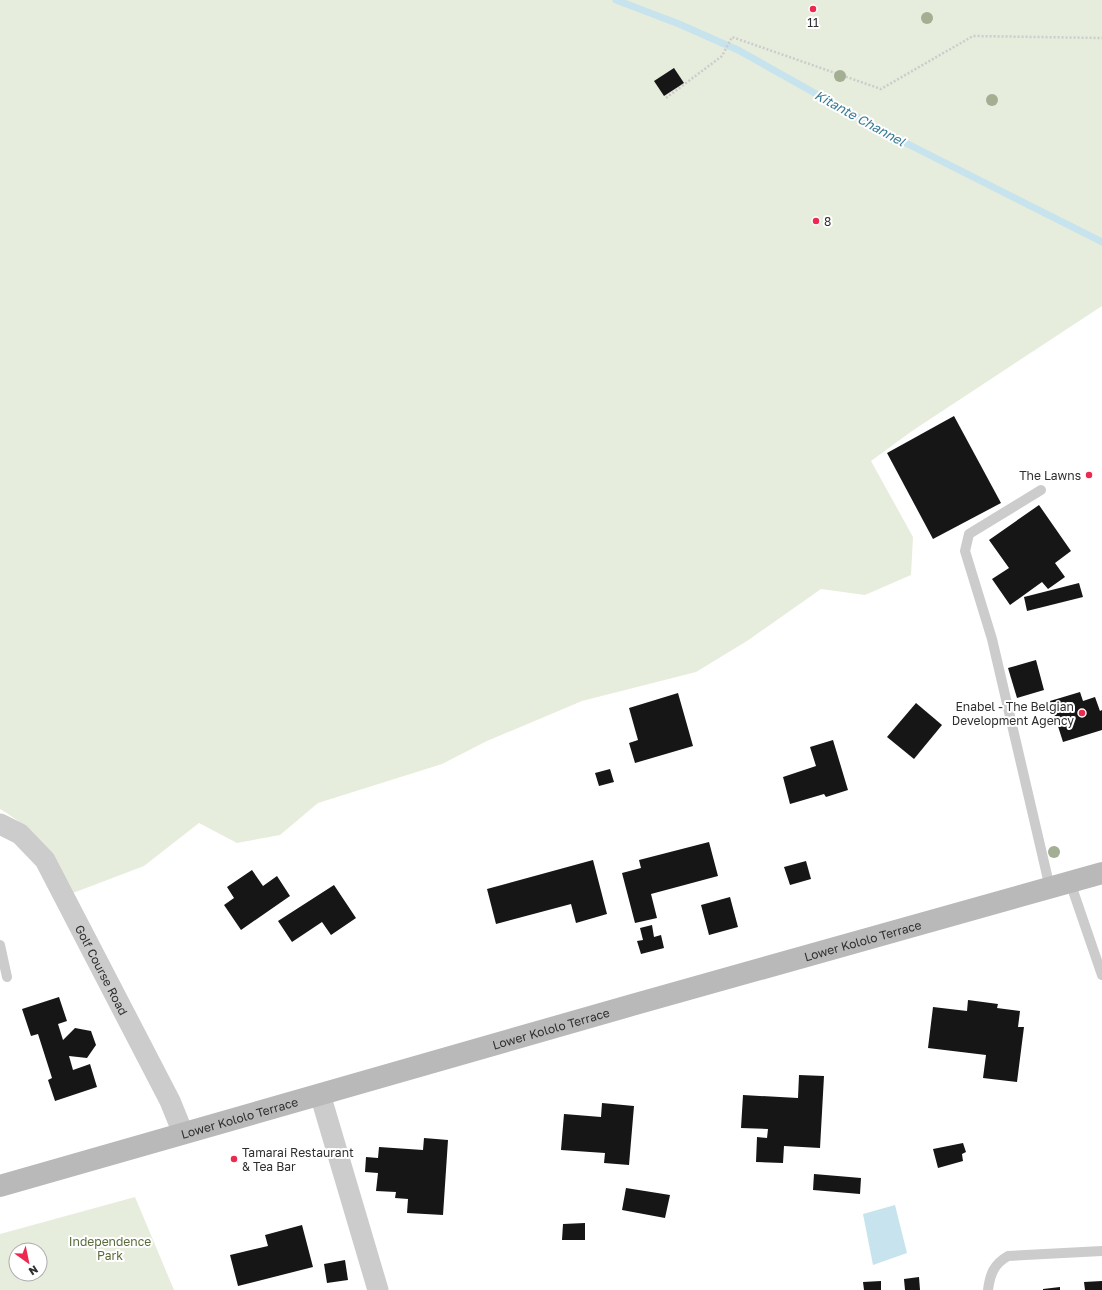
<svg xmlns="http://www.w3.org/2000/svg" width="1102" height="1290" font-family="'Golos Text',sans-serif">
	<rect width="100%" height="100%" fill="#fff"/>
	<g fill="#e7eddc" fill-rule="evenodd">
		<path d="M0,0H1102V306L912,431L871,461L913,537L911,575L865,595L821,589L747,641L696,672L582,701L487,741L442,764L318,803L280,835L237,843L199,823L144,866L73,893C51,855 39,832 0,809Z"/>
		<path d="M135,1197L174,1290H0V1234ZM16,1250H40V1274H16Z"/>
	</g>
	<polygon fill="#c7e3ed" points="895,1205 907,1253 873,1265 863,1214"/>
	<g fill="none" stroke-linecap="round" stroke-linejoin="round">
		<polyline stroke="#c7e3ed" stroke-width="7" points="616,0 679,24 738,50 886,133 1102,242"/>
	</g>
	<g fill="#161616">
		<polygon points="674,68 684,83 664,96 654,81"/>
		<polygon points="954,416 1001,503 933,539 887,453"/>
		<polygon points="1039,505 1071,551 1055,563 1065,577 1048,589 1042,582 1010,605 992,579 1009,568 989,540"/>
		<polygon points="1079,583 1083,597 1027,611 1024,597"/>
		<polygon points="1036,660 1044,690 1017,698 1008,668"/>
		<polygon points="1080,692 1083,701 1095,697 1100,711 1102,710 1102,730 1063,742 1050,701"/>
		<polygon points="678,693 693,746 635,763 629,743 638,740 629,708"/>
		<polygon points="916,703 942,725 914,759 887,737"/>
		<polygon points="833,740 848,790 826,797 824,794 790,804 783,777 816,766 810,747"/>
		<polygon points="610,769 614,782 599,786 595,773"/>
		<polygon points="709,842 718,876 651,894 657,918 635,923 622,873 641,868 639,860"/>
		<polygon points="593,860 607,914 576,923 571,904 496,924 487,889"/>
		<polygon points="806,861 811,879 790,885 784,867"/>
		<polygon points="252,870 263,886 277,876 290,896 241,930 224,905 234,898 227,887"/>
		<polygon points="334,885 356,918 331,935 322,922 292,942 278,921"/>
		<polygon points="730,897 738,927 709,935 701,905"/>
		<polygon points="652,925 654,937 661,935 664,948 641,954 637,941 643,940 640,928"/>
		<polygon points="59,997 67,1021 58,1024 63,1040 75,1028 91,1031 96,1045 87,1058 69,1056 73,1070 90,1064 97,1087 55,1101 48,1080 52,1078 38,1034 31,1036 22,1009"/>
		<polygon points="968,1000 998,1004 997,1008 1020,1011 1018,1027 1024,1027 1017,1082 983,1078 986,1055 928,1048 933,1007 967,1011"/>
		<polygon points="799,1075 824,1076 820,1148 784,1146 783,1163 756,1162 757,1137 767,1138 768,1129 741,1128 743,1095 798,1098"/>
		<polygon points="602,1103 634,1106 629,1165 604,1163 605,1153 561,1150 564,1114 601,1117"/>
		<polygon points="424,1138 448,1140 443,1215 407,1213 408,1199 395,1198 396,1192 376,1191 378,1173 365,1172 366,1157 378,1158 379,1147 423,1150"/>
		<polygon points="963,1143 966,1152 962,1154 963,1161 938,1168 933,1149"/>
		<polygon points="814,1174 861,1178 860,1194 813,1190"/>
		<polygon points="626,1188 670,1195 665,1218 622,1210"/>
		<polygon points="585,1223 585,1240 562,1240 563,1224"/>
		<polygon points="302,1225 313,1267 238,1286 230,1255 268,1246 265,1235"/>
		<polygon points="345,1260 348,1280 327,1283 324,1264"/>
		<polygon points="919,1277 920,1290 905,1290 904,1279"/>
		<polygon points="881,1281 881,1290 864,1290 863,1282"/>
		<polygon points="1102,1281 1102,1290 1085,1290 1084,1282"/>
		<polygon points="1060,1287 1060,1290 1043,1290 1043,1289"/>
	</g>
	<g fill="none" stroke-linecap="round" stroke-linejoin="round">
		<polyline stroke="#ccc" stroke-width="2.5" stroke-dasharray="2 2" stroke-linecap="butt" points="666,98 722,56 732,37 881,89 973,36 1102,38"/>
		<g stroke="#ccc" stroke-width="10">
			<polyline points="1041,490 969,534 965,551 992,639 1050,888"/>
			<polyline points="1070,882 1102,975"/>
			<polyline points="0,945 7,977"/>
			<path d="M988,1290C990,1274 994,1264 1008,1256L1102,1251"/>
		</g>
		<g stroke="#ccc" stroke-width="21">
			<path id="s1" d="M0,824L20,834L45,860L170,1101L183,1133"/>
			<polyline points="320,1094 378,1290"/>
		</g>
		<path stroke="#b9b9b9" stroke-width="22" id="s2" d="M0,1186L632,1005L1102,873"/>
	</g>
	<g fill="#a3ae93">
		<circle cx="927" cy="18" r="6"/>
		<circle cx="840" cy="76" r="6"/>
		<circle cx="992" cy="100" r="6"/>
		<circle cx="1054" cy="852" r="6"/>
	</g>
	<g fill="#ed2950" stroke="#fff" stroke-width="1.5">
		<circle cx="813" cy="9" r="4"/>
		<circle cx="816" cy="221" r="4"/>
		<circle cx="1089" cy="475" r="4"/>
		<circle cx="1082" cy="713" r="4"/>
		<circle cx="234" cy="1159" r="4"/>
	</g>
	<g text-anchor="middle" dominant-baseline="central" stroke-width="4" stroke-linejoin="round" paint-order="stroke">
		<g font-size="12" fill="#2f2f2f" stroke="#fff" text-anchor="start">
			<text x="813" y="22" text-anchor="middle">11</text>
			<text x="824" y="221">8</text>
			<text x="1081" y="475" text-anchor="end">The Lawns</text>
			<text x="1074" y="706" text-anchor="end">Enabel - The Belgian<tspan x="1074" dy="14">Development Agency</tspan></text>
			<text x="242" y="1152">Tamarai Restaurant<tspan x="242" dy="14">&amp; Tea Bar</tspan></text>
		</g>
		<g font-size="12" fill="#2f2f2f" stroke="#fff">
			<text stroke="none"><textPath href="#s2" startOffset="897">Lower Kololo Terrace</textPath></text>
			<text stroke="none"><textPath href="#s1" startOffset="182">Golf Course Road</textPath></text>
			<text stroke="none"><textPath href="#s2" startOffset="573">Lower Kololo Terrace</textPath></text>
			<text stroke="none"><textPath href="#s2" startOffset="249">Lower Kololo Terrace</textPath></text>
		</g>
		<g font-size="12" fill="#586c3a" stroke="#fff">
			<text x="110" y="1241">Independence<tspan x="110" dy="14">Park</tspan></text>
		</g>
		<g font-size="13" font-style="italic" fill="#397c95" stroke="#fff">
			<text transform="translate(860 118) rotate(29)">Kitante Channel</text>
		</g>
	</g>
	<g transform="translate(28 1262) rotate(147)"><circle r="19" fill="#ffffff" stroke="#acacac"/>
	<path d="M0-3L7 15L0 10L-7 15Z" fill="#ed2950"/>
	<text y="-6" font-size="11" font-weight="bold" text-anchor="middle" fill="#2f2f2f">N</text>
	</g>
</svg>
